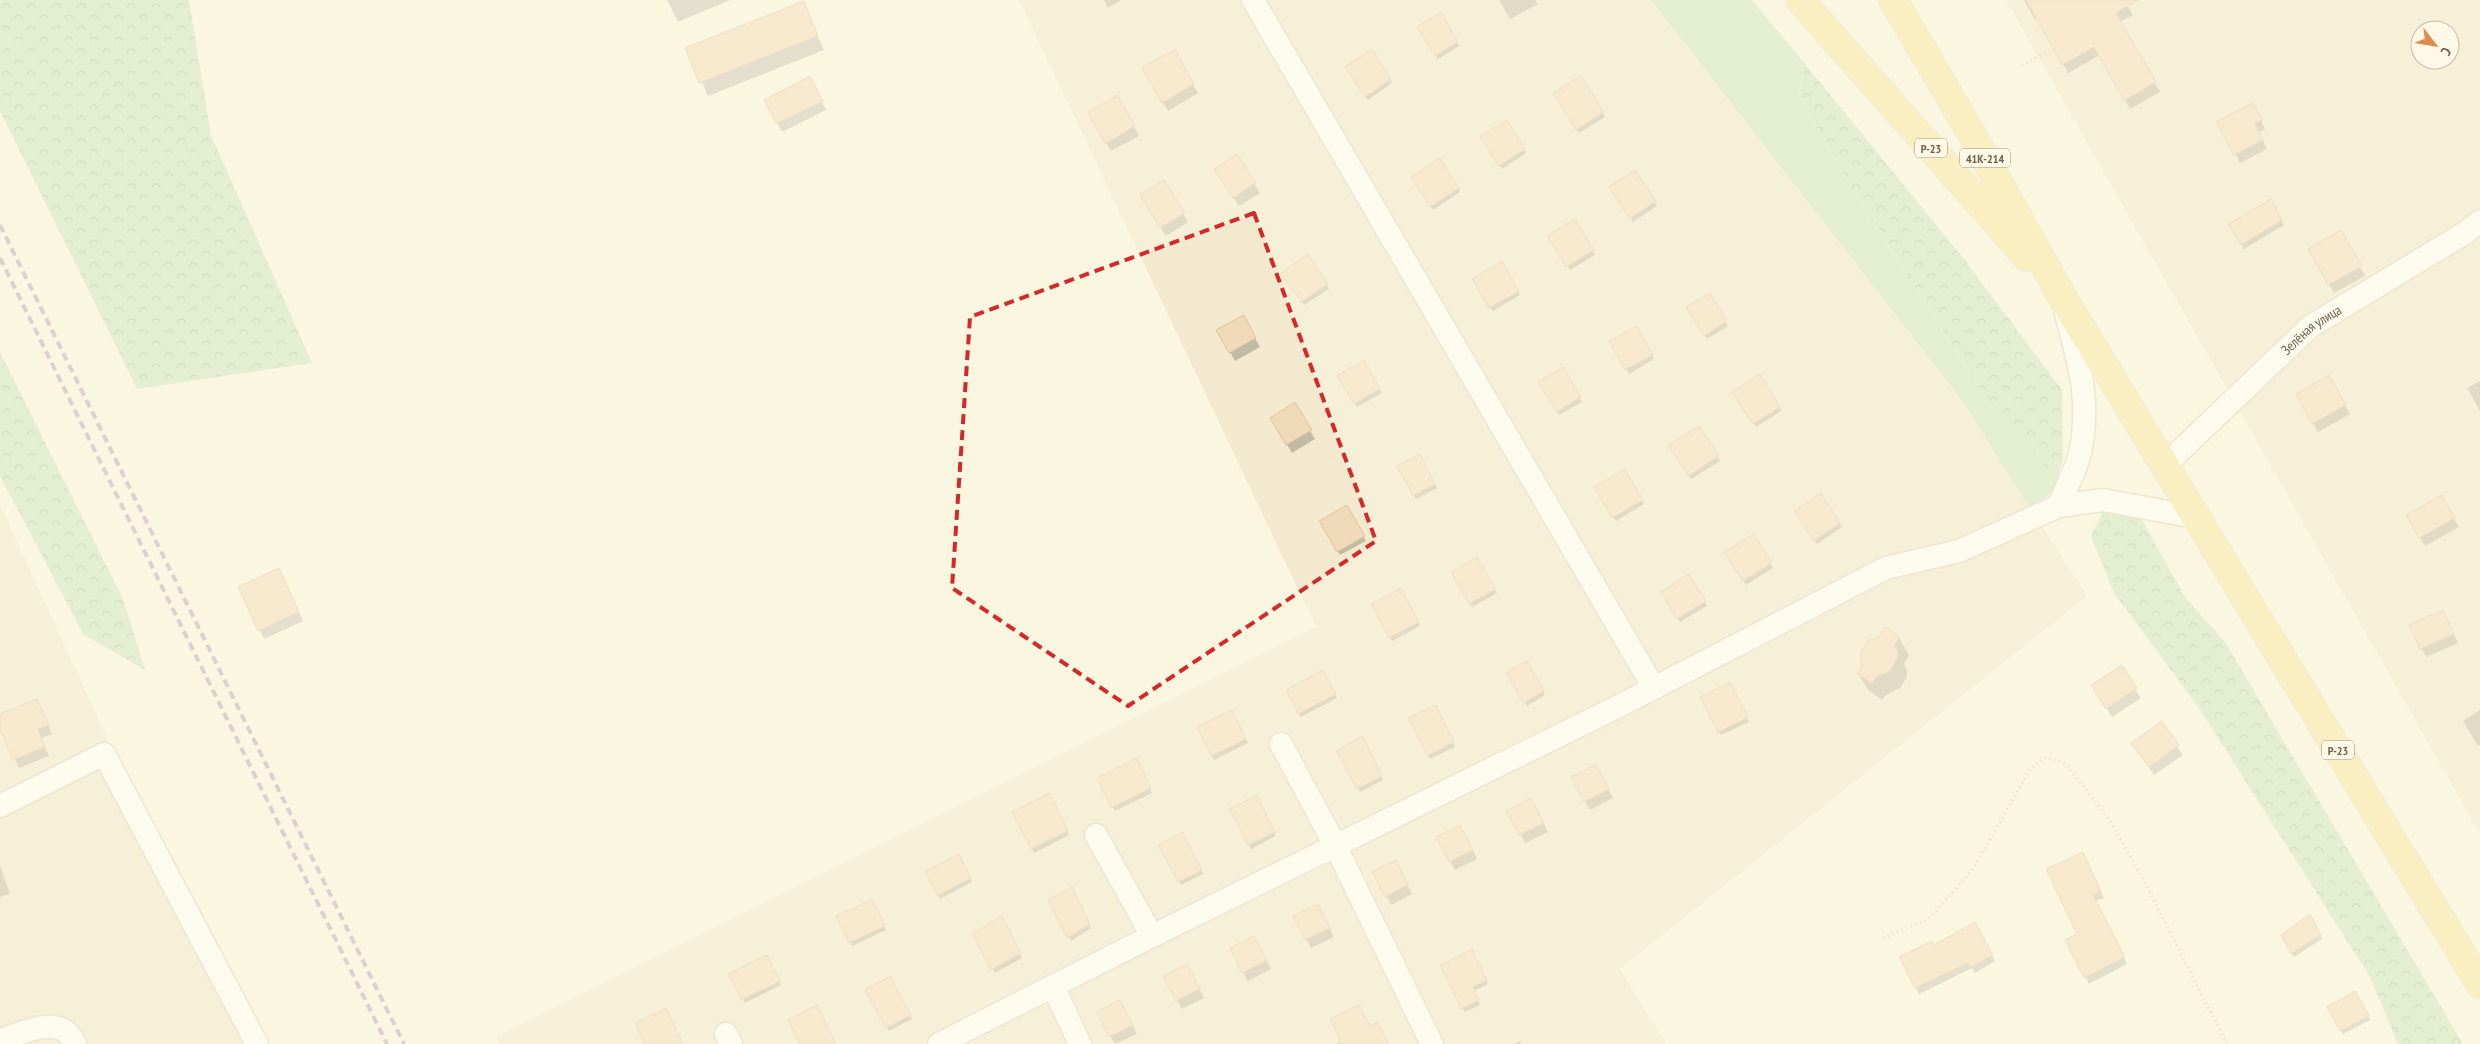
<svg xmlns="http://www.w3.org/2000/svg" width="2480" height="1044" font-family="'PT Sans Narrow',sans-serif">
	<defs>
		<pattern id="forest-crowns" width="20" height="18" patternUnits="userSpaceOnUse" patternTransform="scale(1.25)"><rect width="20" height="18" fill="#c8e7c0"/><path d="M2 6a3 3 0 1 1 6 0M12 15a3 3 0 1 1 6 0" fill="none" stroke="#a7be9e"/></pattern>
	</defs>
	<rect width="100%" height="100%" fill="#fbf6e0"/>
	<g fill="#f2e9cf" fill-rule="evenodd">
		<polygon points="1019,0 1651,0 1961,399 2087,596 1620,969 1666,1044 500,1044 496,1037 1316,627"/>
		<path d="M2006,0H2480V834ZM2420,30H2450V60H2420Z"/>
		<polygon points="0,505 248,1044 0,1044"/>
	</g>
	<path fill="#c8e7c0" d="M1651,0H1752L1806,65L1798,94L1848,182L1988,402L2046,468L2063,459C2056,485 2055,495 2030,508L1961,399Z"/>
	<g fill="url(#forest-crowns)">
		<polygon points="0,0 189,0 211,135 312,363 137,389 0,111"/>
		<polygon points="1806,65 1964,259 2062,390 2063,459 2046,469 1988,402 1848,182 1798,94"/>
		<polygon points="0,352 123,599 145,670 83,634 0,476"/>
		<polygon points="2129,509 2142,520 2185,597 2225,642 2463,1044 2398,1044 2370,977 2199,708 2114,593 2091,536 2103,511"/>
	</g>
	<g fill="#0003">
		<polygon points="667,0 730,0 678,22"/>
		<polygon points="1104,0 1121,0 1108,8"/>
		<polygon points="1499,0 1535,0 1538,4 1510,19"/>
		<polygon points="2024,0 2124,0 2133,15 2120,22 2160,92 2130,109 2100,55 2068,73 2038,18 2035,20"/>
		<polygon points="803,3 824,50 708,96 687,49"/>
		<polygon points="1440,14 1459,46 1438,59 1419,27"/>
		<polygon points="1174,51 1198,93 1168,111 1143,69"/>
		<polygon points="1349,71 1390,79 1392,83 1368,100"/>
		<polygon points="1580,77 1605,117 1579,133 1554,94"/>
		<polygon points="815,87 826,110 782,132 777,123"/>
		<polygon points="1118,97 1139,136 1111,151 1089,113"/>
		<polygon points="2257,113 2265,129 2259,132 2267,149 2240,163 2218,122"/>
		<polygon points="1507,122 1526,153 1502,169 1482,138"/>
		<polygon points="1237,156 1260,193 1239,206 1221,178"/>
		<polygon points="1440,160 1460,192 1433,210 1413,177"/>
		<polygon points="1635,171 1657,206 1633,222 1613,191"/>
		<polygon points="1164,181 1188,222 1166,236 1141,195"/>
		<polygon points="2270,200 2284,225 2244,249 2230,225"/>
		<polygon points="1574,221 1595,255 1570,270 1549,236"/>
		<polygon points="2341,232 2365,276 2334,293 2309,250"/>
		<polygon points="1502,263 1520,295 1493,311 1474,279"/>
		<polygon points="1285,277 1327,285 1329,289 1304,305"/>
		<polygon points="1709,294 1728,326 1707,339 1688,308"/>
		<polygon points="1243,317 1260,347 1235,361 1218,331"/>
		<polygon points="1636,327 1654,359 1629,374 1611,342"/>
		<polygon points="1364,362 1382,393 1357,407 1339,376"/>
		<polygon points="1562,369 1582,402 1559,415 1540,382"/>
		<polygon points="1759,376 1781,411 1756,427 1734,392"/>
		<polygon points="2329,377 2350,414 2318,432 2297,395"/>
		<polygon points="2480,381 2480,411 2467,388"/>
		<polygon points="1294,404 1315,439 1292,453 1271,418"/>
		<polygon points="1699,427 1720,461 1691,479 1670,446"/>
		<polygon points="1419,456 1437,488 1416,499 1398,467"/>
		<polygon points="1624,471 1644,504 1616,521 1596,487"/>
		<polygon points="1820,495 1842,527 1817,544 1798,515"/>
		<polygon points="2442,497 2459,527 2425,546 2408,515"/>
		<polygon points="1347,507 1366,541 1340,555 1321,521"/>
		<polygon points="1753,535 1773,568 1746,585 1726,552"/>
		<polygon points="1477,559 1497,593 1472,607 1453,572"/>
		<polygon points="1689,576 1707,606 1680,622 1662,592"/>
		<polygon points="283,578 303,621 264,639 240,588"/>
		<polygon points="1401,590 1420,626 1392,641 1372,605"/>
		<polygon points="2447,620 2458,643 2426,657 2411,626"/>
		<polygon points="1899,638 1909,655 1904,664 1907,670 1907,677 1900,688 1886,695 1882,700 1869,691 1858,674 1863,665"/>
		<polygon points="1526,662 1545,695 1527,706 1508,672"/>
		<polygon points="2121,667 2141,698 2112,717 2098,694"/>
		<polygon points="1323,672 1337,698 1301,717 1287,691"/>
		<polygon points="1732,688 1749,722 1721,735 1702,698"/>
		<polygon points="37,700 52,734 41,738 49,756 19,768 0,726 0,716"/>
		<polygon points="1437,710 1455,747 1430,759 1428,755"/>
		<polygon points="2480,710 2480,745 2478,746 2463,721"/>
		<polygon points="1234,715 1248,743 1214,760 1198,728"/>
		<polygon points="2161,723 2183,755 2154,775 2138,752"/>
		<polygon points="1365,741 1383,780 1360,792 1338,751"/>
		<polygon points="1138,764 1152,793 1115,811 1098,778"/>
		<polygon points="1601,775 1613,798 1590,810 1585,801"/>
		<polygon points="1049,795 1069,835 1034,853 1014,813"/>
		<polygon points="1258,801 1276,836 1251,849 1231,809"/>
		<polygon points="1536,808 1548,832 1525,843 1508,812"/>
		<polygon points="1182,834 1203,874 1181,885 1160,845"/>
		<polygon points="1465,835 1477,859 1455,870 1438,838"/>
		<polygon points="958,856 972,882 940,899 926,873"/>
		<polygon points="2086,860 2104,898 2096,901 2127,964 2089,984 2067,941 2079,935"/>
		<polygon points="0,866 10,894 0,897"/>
		<polygon points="1400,870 1412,894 1391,905 1386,896"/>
		<polygon points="1074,893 1091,928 1071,941 1050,901"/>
		<polygon points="874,904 886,930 852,946 850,942"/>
		<polygon points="1322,914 1334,937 1311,948 1294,917"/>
		<polygon points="2310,916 2322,939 2294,957 2282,935"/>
		<polygon points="1001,918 1022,958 995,973 974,934"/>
		<polygon points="1974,924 1995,961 1975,973 1972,968 1919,994 1901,957 1934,946"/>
		<polygon points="1259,946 1271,969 1248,981 1243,972"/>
		<polygon points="1474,955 1488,984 1474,991 1480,1005 1465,1012 1441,966"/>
		<polygon points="769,960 781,985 745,1003 730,974"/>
		<polygon points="1192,974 1204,998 1182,1009 1177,1000"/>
		<polygon points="889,977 912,1019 889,1031 867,991"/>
		<polygon points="2355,993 2370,1020 2343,1034 2329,1007"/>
		<polygon points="1125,1010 1137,1034 1115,1044 1110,1036"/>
		<polygon points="1520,1041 1522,1044 1514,1044"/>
	</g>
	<g fill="#efd9b9" stroke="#e0c39b">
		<polygon points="2026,0 2138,0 2116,13 2156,82 2124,101 2094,47 2062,65"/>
		<polygon points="804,1 818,36 699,83 685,48"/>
		<polygon points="1441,12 1458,42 1435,56 1417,27"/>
		<polygon points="1175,49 1194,84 1162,103 1142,68"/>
		<polygon points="1372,49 1391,79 1365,97 1345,67"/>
		<polygon points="810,76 823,101 776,124 764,100"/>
		<polygon points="1581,76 1604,112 1576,130 1553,93"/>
		<polygon points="1118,95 1135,126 1105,144 1088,112"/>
		<polygon points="2253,103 2262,120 2255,123 2263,140 2234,155 2216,122"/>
		<polygon points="1507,120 1525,149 1499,166 1480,137"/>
		<polygon points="1237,154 1256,183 1233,198 1214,169"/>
		<polygon points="1440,158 1459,188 1430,207 1411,177"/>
		<polygon points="1635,170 1656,201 1630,219 1609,187"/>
		<polygon points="1164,180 1185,213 1160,228 1140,195"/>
		<polygon points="2271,199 2282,220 2241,245 2228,224"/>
		<polygon points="1575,219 1594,250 1566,267 1547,236"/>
		<polygon points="2341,230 2362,266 2328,285 2308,249"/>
		<polygon points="1308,254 1328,284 1301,302 1281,273"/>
		<polygon points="1502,261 1519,291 1489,308 1472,279"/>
		<polygon points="1710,293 1727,321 1704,336 1686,307"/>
		<polygon points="1244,315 1256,338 1229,353 1216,330"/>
		<polygon points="1637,326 1653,355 1625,370 1609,341"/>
		<polygon points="1364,360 1380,389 1354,404 1337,376"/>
		<polygon points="1563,367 1581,397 1556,412 1538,382"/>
		<polygon points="1760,374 1780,407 1753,424 1732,392"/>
		<polygon points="2329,375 2346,405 2312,424 2296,394"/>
		<polygon points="1295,402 1312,430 1286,445 1270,418"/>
		<polygon points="1699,426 1719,456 1688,476 1668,445"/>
		<polygon points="1420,454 1435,484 1413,496 1397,466"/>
		<polygon points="1625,469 1643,500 1612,518 1594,487"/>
		<polygon points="1821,493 1840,523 1814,541 1794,511"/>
		<polygon points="2442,495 2455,518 2419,538 2406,515"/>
		<polygon points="1347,505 1365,536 1337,552 1319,521"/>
		<polygon points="1754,534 1772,563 1743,581 1724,552"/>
		<polygon points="1477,557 1496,589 1469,604 1451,572"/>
		<polygon points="279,568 299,612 258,631 238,587"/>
		<polygon points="1689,574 1706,601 1677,619 1661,592"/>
		<polygon points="1401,588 1419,622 1389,638 1371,604"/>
		<polygon points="2443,610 2454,634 2420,649 2409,625"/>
		<polygon points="1885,627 1900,637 1894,646 1898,651 1897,659 1890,671 1876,677 1872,683 1857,674 1862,665 1860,654 1868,641 1879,637"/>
		<polygon points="1527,661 1544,691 1523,703 1506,672"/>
		<polygon points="2122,665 2137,688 2106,709 2091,685"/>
		<polygon points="1323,670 1336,694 1298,714 1286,690"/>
		<polygon points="1730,682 1748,717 1718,732 1700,697"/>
		<polygon points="37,699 49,725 38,729 45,747 13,760 0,729 0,714"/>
		<polygon points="1436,705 1454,742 1427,756 1408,718"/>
		<polygon points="1232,710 1246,739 1211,756 1197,727"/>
		<polygon points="2162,721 2179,745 2149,767 2131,743"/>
		<polygon points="1363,736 1382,776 1357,789 1336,751"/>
		<polygon points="1137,758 1151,788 1111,808 1097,778"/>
		<polygon points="1596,765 1609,789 1584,802 1571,777"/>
		<polygon points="1050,793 1068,831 1031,849 1012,812"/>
		<polygon points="1257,795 1275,832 1248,845 1229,809"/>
		<polygon points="1531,798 1544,823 1519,835 1506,811"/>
		<polygon points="1460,825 1473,850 1449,862 1436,837"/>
		<polygon points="1183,832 1202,870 1178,882 1158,845"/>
		<polygon points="2083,852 2101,891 2093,895 2125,957 2084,978 2065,940 2077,934 2046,869"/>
		<polygon points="959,854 971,878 937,896 925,872"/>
		<polygon points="1396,860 1408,885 1385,897 1372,872"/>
		<polygon points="1072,887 1090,924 1067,938 1048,900"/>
		<polygon points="873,899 885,926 849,943 836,916"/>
		<polygon points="1318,904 1330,928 1305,940 1293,916"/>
		<polygon points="2310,914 2321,935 2291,954 2281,935"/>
		<polygon points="1002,916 1021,953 991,970 972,934"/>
		<polygon points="1975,922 1993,955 1970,968 1968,963 1915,988 1899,957 1932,941 1934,945"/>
		<polygon points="1254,936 1267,960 1242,973 1230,948"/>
		<polygon points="1472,949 1487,980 1473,987 1479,1000 1461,1009 1440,965"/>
		<polygon points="767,955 780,981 741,1000 728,974"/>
		<polygon points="1187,964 1200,989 1176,1001 1163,976"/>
		<polygon points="890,976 911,1015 886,1028 865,990"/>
		<polygon points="2355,991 2369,1016 2340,1031 2327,1007"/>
		<polygon points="1120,1000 1133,1025 1109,1037 1097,1012"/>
		<polygon points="817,1005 836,1044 800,1044 788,1020"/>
		<polygon points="1359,1005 1370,1026 1378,1022 1389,1044 1336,1044 1341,1041 1330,1019"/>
		<polygon points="666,1008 683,1044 645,1044 635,1023"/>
	</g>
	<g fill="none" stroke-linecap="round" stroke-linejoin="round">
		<g stroke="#ded3bd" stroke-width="25">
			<g id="minor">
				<polyline points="1253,0 1654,688"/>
				<path id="s1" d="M2164,466L2311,326L2465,233L2480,221"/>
				<path d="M2059,506C2065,489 2076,471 2080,453C2091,401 2079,363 2066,314"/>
				<polyline points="1281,744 1335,845 1432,1044"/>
				<polyline points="0,806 104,754 257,1044"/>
				<polyline points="1096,835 1152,936"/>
				<polyline points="1053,986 1080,1044"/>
				<polyline points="726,1034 731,1044"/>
				<path d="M0,1040C23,1033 62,1012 75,1044"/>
				<polyline points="939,1044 1152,936 1615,708 1886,568 1959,551 2059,506 2103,500 2195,517"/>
			</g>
		</g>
		<g stroke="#e2dfdb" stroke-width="30">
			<g id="major">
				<polyline points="1800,0 2027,257"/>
				<polyline points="1893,0 1967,126 2061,295 2480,984"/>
			</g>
		</g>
		<g stroke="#d3bc9d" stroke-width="3" stroke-dasharray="1 4" stroke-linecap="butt">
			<polyline points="2022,65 2053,49"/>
			<polyline points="1883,938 1930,918 1974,868 2030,769 2046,757 2067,765 2110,821 2145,883 2227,1044"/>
		</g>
		<use href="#minor" stroke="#fff" stroke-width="22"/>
		<use href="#major" stroke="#f7e79b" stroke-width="28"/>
		<g stroke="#b9a1c2" stroke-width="4" stroke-dasharray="8 5" stroke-linecap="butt">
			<polyline points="0,225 404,1044"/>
			<polyline points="0,258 387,1044"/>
		</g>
	</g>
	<path d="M0 0H2480V1044H0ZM1254,213L1376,541L1128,706L952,588L970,317Z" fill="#fbf6e0" fill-opacity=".55" fill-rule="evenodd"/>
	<path fill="none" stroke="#d62828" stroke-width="4" stroke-dasharray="10 6" stroke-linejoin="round" d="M1254,213L1376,541L1128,706L952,588L970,317Z"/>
	<g text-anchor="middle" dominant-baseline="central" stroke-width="5" stroke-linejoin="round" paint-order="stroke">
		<g fill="#fef9e6" stroke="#9b8c78" stroke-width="1">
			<rect x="1915" y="138.5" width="32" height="19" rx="4"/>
			<rect x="1960" y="148.5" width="50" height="19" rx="4"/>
			<rect x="2322" y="740.5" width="32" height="19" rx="4"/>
		</g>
		<g font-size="12" font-weight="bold" fill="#705e49">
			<text x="1931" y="148">Р-23</text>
			<text x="1985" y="158">41К-214</text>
			<text x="2338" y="750">Р-23</text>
		</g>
		<g font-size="14" fill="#705e49" stroke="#fef9e6">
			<text stroke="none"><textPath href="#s1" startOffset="201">Зелёная улица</textPath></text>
		</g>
	</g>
	<g transform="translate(2435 45) rotate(121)"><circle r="24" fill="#fef9e6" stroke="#c5bba7"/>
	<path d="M0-4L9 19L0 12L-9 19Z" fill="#e0894a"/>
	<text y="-8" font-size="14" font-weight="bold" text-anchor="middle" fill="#705e49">С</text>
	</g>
</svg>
